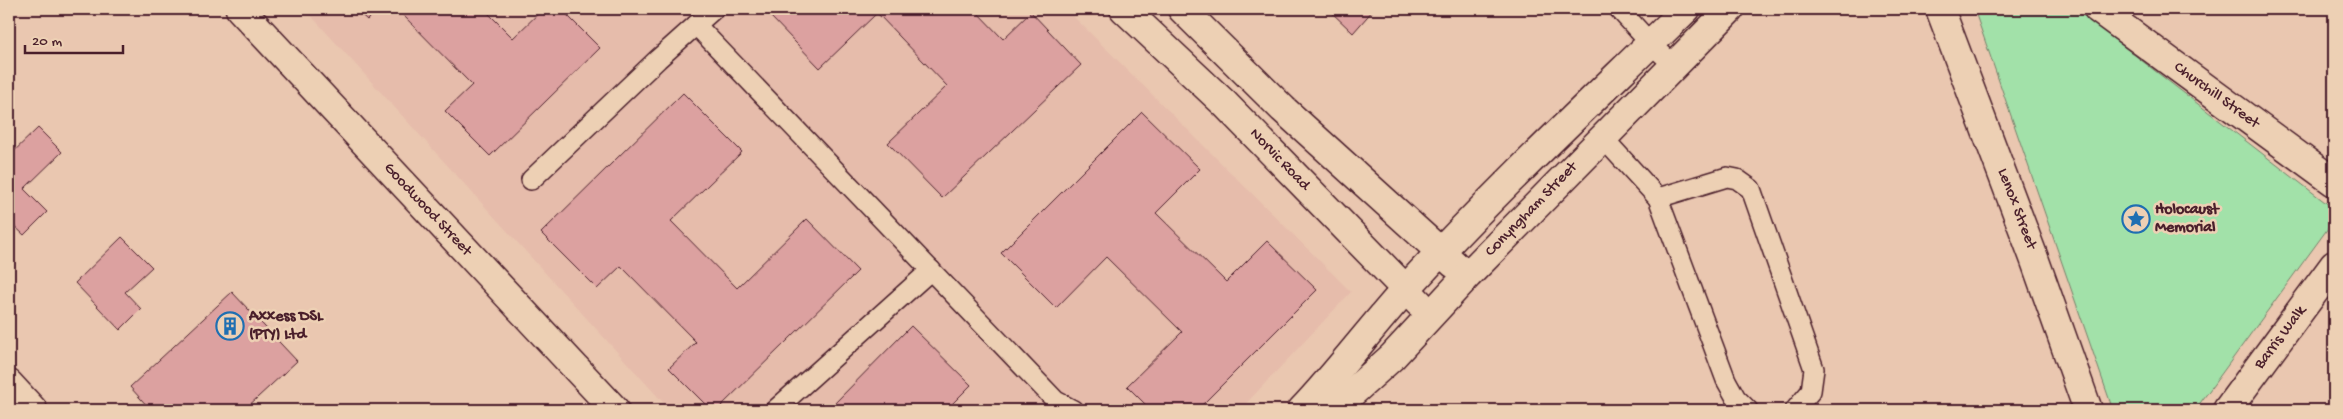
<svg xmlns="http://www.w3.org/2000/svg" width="2343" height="419" font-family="'Gochi Hand',sans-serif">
	<rect width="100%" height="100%" fill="#eac7b0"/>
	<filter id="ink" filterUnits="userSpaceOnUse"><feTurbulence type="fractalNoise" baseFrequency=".02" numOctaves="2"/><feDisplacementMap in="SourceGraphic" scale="10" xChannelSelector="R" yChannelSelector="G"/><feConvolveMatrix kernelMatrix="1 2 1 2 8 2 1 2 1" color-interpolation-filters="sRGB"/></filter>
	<g filter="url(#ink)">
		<polygon fill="#e6bcab" points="305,9 1066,9 1351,292 1240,410 670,410"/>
		<polygon fill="#a2e1a9" stroke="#76806a" points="1974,9 2075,9 2334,209 2334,220 2195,410 2113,410"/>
		<g fill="#dca1a0" stroke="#4a1f2b">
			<polygon points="355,9 379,9 367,20"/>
			<polygon points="397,9 484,9 513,38 543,9 561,9 600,48 490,156 445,111 472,85"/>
			<polygon points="778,9 974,9 1003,39 1031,12 1081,65 942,198 888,143 947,86 877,13 820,68 770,16"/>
			<polygon points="1328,9 1374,9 1353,33"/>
			<polygon points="683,93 742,152 671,221 737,288 807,219 858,271 717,410 711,410 669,368 696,342 621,266 597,289 541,233"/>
			<polygon points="1142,112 1200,169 1156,213 1226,282 1267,241 1317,290 1197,410 1151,410 1127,386 1182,332 1106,257 1056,308 1001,253"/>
			<polygon points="38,128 62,152 24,189 47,212 24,235 9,221 9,156"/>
			<polygon points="122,237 152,267 125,292 141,309 120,330 75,283"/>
			<polygon points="232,292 297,361 244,410 151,410 130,387"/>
			<polygon points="911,326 971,385 946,410 828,410"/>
		</g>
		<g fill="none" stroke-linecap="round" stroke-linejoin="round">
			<g stroke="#4a1f2b" stroke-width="22">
				<g id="service">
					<polyline points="1619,9 1651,44 1674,65"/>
					<polyline points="696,25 714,9"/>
					<polyline points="1603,138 1658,198"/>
					<polyline points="531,180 658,59 696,25 1056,401 1073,410"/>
					<polyline points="775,410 931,270"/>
					<polyline points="1748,410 1736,398 1726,380 1658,198 1727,177 1737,179 1751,189 1814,369 1811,391 1795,410"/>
				</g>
			</g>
			<g stroke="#4a1f2b" stroke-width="31">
				<g id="minor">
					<polyline points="240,9 615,410"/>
					<polyline points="2098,9 2334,182"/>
					<polyline points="2227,410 2334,265"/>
				</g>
			</g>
			<g stroke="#4a1f2b" stroke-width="31">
				<g id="tertiary">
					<polyline points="1124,9 1225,104 1419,303"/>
					<polyline points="1182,9 1283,109 1454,264"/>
					<polyline points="1940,9 2034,258 2088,410"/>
					<path d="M1302,410C1338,372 1370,329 1405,290C1494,192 1592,101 1686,9"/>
					<polyline points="1333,410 1392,357 1468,275 1730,9"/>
				</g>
			</g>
			<g stroke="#4a1f2b" stroke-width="31">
				<polyline id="primary" points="9,384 33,410"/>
			</g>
			<use href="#service" stroke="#edd0b4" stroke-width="19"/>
			<use href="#minor" stroke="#edd0b4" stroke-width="28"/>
			<use href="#tertiary" stroke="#edd0b4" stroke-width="28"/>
			<use href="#primary" stroke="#edd0b4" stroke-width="28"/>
		</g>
	</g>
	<defs>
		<g id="sight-ring" transform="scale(1.4375)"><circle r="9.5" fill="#edd0b4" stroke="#1f6fb2" stroke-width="1.5"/><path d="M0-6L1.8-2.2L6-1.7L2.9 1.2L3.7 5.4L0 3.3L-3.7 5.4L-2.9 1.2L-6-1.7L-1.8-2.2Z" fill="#1f6fb2"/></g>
		<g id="building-ring" transform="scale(1.4375)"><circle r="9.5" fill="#edd0b4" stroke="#1f6fb2" stroke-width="1.5"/><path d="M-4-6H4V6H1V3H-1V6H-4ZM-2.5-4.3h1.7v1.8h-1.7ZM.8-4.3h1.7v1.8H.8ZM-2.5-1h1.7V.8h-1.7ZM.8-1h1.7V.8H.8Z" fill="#1f6fb2"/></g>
	</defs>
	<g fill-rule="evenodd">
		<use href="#sight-ring" x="2136" y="219"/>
		<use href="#building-ring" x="230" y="326"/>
	</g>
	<g text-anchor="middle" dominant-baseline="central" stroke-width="5" stroke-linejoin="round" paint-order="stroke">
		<g font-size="16" fill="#4a1f2b" stroke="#edd0b4">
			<text transform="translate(2216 96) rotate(36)">Churchill Street</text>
			<text transform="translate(1279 160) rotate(46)">Norvic Road</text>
			<text transform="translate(2016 209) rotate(69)">Lenox Street</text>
			<text transform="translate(427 210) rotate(47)">Goodwood Street</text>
			<text transform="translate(1532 210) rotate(-46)">Conyngham Street</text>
			<text transform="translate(2281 338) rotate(-53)">Barris Walk</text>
		</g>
		<g font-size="16" font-weight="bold" fill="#4a1f2b" stroke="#edd0b4" text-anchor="start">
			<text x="2155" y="210">Holocaust<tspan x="2155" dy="18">Memorial</tspan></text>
			<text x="249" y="317">Axxess DSL<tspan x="249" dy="18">(PTY) Ltd</tspan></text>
		</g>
	</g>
	<rect width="2343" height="419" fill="none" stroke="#edd0b4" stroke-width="30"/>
	<rect x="15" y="15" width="2313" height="389" fill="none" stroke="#4a1f2b" stroke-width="2" filter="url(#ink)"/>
	<path d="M25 45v8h98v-8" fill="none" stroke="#4a1f2b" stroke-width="2.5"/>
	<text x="32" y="45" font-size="15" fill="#4a1f2b" stroke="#edd0b4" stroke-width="4" paint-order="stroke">20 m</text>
</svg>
